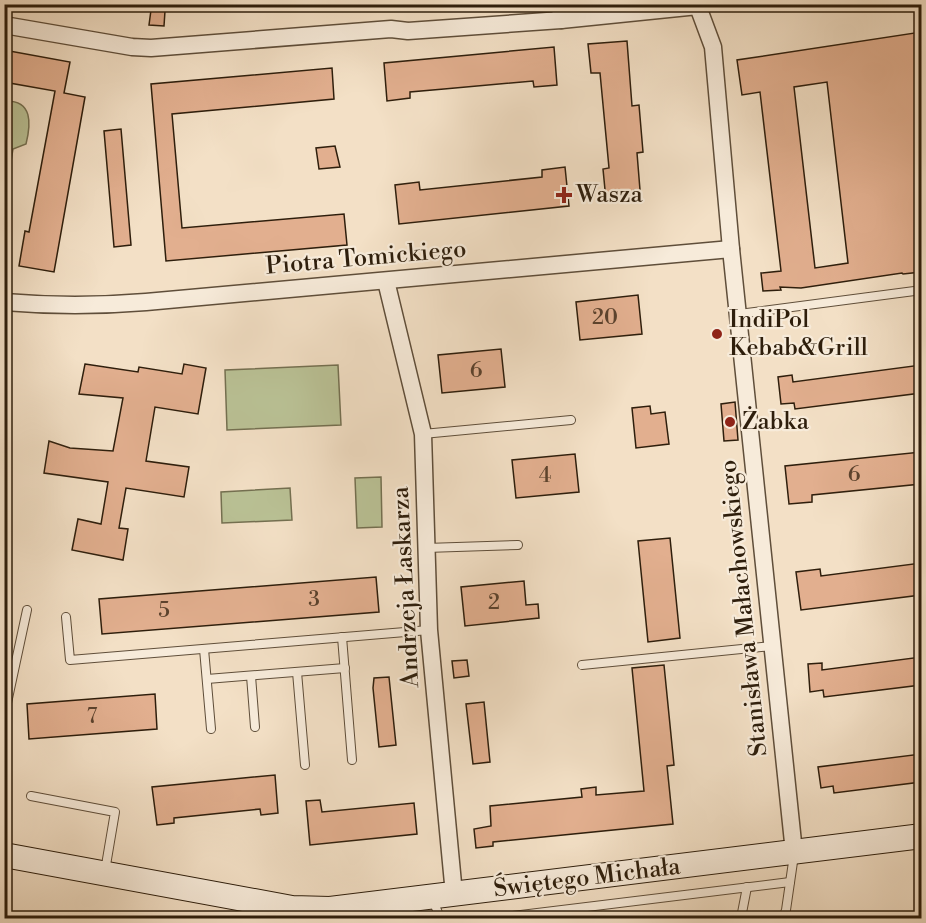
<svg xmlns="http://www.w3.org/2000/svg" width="926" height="923" font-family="'Libre Bodoni',serif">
	<rect width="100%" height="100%" fill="#f3e0c6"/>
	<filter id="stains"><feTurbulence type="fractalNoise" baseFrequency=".00333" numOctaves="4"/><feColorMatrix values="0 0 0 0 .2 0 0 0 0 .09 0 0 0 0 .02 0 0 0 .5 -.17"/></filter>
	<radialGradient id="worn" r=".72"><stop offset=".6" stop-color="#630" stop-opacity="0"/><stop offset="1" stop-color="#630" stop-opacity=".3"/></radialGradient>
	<g fill="#bac296" stroke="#747051" stroke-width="1.5">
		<path d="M5,101C33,100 31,124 26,144L13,149L5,198Z"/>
		<polygon points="338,365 341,425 227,430 225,370"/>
		<polygon points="381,477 382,527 357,528 355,478"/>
		<polygon points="290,488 292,520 222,523 221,492"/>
	</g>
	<g fill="#e2af8f" stroke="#2e1e0c" stroke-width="1.5" fill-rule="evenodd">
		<polygon points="151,10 165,11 164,26 149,25"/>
		<path d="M921,32V272L903,274L902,273L801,288L780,287L781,290L763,291L761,273L781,271L760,92L742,95L737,60ZM827,82L848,263L815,268L794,87Z"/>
		<polygon points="627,41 632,106 639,105 643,152 637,153 640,190 634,190 635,197 606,200 603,169 609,168 600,73 591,73 588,44"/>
		<polygon points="554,47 557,85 534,87 533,81 444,89 410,92 410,98 387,101 384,63"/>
		<polygon points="4,50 70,62 64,93 85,97 54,272 19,266 25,231 29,232 55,91 4,82"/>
		<polygon points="332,68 334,99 172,114 182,228 344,214 347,245 166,261 151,84"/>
		<polygon points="121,129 131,245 114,247 104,131"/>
		<polygon points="335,146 340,167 319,169 316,148"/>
		<polygon points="565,167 569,206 399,224 395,185 419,182 420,190 542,177 542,170"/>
		<polygon points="638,295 642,334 580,340 576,302"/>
		<polygon points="501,349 505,387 442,393 438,355"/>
		<polygon points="85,364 138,372 139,367 182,374 184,364 206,368 198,414 155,407 146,461 189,467 184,497 126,488 119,528 128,529 123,560 72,550 78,519 101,524 108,482 44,473 49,441 70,448 113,451 123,398 79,394"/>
		<polygon points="921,365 921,393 795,409 794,403 781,404 778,377 792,375 793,382"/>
		<polygon points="735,402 738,440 724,441 721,404"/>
		<polygon points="650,406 651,414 665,412 669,444 636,448 632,408"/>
		<polygon points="921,452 921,484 812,495 812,502 789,504 785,466"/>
		<polygon points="575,454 579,492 516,498 512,460"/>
		<polygon points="670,538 680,638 648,642 638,541"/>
		<polygon points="921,563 921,595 801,610 796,572 820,569 821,576"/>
		<polygon points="376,577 379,612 102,634 99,599"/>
		<polygon points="524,581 526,605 538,604 539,618 465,626 461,587"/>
		<polygon points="921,657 921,685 824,697 823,690 810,692 808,664 822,663 822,670"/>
		<polygon points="467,660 469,676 454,678 452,661"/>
		<polygon points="664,665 674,765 667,766 673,824 493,842 493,846 476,848 474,829 491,826 490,806 582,797 581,789 596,787 596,795 644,791 632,668"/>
		<polygon points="389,677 396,745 379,747 373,688 374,678"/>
		<polygon points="155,694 157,729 29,739 27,704"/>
		<polygon points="484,702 490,762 473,764 466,704"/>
		<polygon points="921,754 921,782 834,793 833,786 821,788 818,767"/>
		<polygon points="275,775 278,813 261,815 260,809 174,818 174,823 157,825 152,787"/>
		<polygon points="320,800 322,812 414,803 417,834 310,845 306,801"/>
	</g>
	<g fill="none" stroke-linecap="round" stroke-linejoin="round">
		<g stroke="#5f4e3a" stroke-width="10">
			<g id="lane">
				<polyline points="739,314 922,290"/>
				<polyline points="423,434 571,420"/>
				<polyline points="426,548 518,545"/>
				<polyline points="66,617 70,660 429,630"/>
				<polyline points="342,637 352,760"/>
				<polyline points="204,649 211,729"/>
				<polyline points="582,665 772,646"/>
				<polyline points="297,672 305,765"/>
				<polyline points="251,676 255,727"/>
				<polyline points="207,679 345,668"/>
				<polyline points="4,717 27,610"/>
				<polyline points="31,796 115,812 105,871"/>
				<polyline points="433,900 440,918"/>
				<polyline points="497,918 790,882"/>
				<polyline points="741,918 747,887"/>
				<polyline points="783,918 786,910 794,855"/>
			</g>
		</g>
		<g stroke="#5f4e3a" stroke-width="19">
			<g id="street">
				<polyline points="560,4 561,20"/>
				<polyline points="697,4 713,47 731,249 794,852"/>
				<polyline points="4,25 132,47 151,48 391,29 408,31 561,20 698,6"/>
				<polyline points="386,281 423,434 429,630 454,894"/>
				<path d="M4,302C52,306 98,306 146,302L731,249"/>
			</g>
		</g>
		<g stroke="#2e1e0c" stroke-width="26">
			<polyline id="secondary" points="4,855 292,908 330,909 922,836"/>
		</g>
		<use href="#lane" stroke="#f7ebda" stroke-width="8"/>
		<use href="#street" stroke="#f7ebda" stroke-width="16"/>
		<use href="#secondary" stroke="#f7ebda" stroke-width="24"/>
	</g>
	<g fill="#8f2418" stroke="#f7ebda" stroke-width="2">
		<path d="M561 186h6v6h6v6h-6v6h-6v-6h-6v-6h6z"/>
		<circle cx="717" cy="334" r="6"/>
		<circle cx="730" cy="422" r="6"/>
	</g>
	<g text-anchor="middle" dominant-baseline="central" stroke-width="4.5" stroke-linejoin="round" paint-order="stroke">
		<g font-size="21" fill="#5b422d">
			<text x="605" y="318">20</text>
			<text x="476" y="371">6</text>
			<text x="854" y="475">6</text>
			<text x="545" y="476">4</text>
			<text x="314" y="600">3</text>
			<text x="494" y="603">2</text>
			<text x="164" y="611">5</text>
			<text x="92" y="717">7</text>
		</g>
		<g font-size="24" fill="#2e1e0c" stroke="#f7ebda" text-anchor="start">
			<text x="576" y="195">Wasza</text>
			<text x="729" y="320">IndiPol<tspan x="729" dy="28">Kebab&amp;Grill</tspan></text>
			<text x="742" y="422">Żabka</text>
		</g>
		<g font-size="24" fill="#2e1e0c" stroke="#f7ebda">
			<text transform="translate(366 258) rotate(-5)">Piotra Tomickiego</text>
			<text transform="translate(406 587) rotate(-93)">Andrzeja Łaskarza</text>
			<text transform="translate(744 608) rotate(-96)">Stanisława Małachowskiego</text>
			<text transform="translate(587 878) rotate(-7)">Świętego Michała</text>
		</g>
	</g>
	<rect width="926" height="923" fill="none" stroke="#f3e0c6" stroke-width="24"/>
	<rect x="6" y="6" width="914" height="911" fill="none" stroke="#2e1e0c" stroke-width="3"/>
	<rect x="12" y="12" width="902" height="899" fill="none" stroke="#2e1e0c" stroke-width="1.5"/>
	<rect width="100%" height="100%" filter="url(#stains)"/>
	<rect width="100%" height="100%" fill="url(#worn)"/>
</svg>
